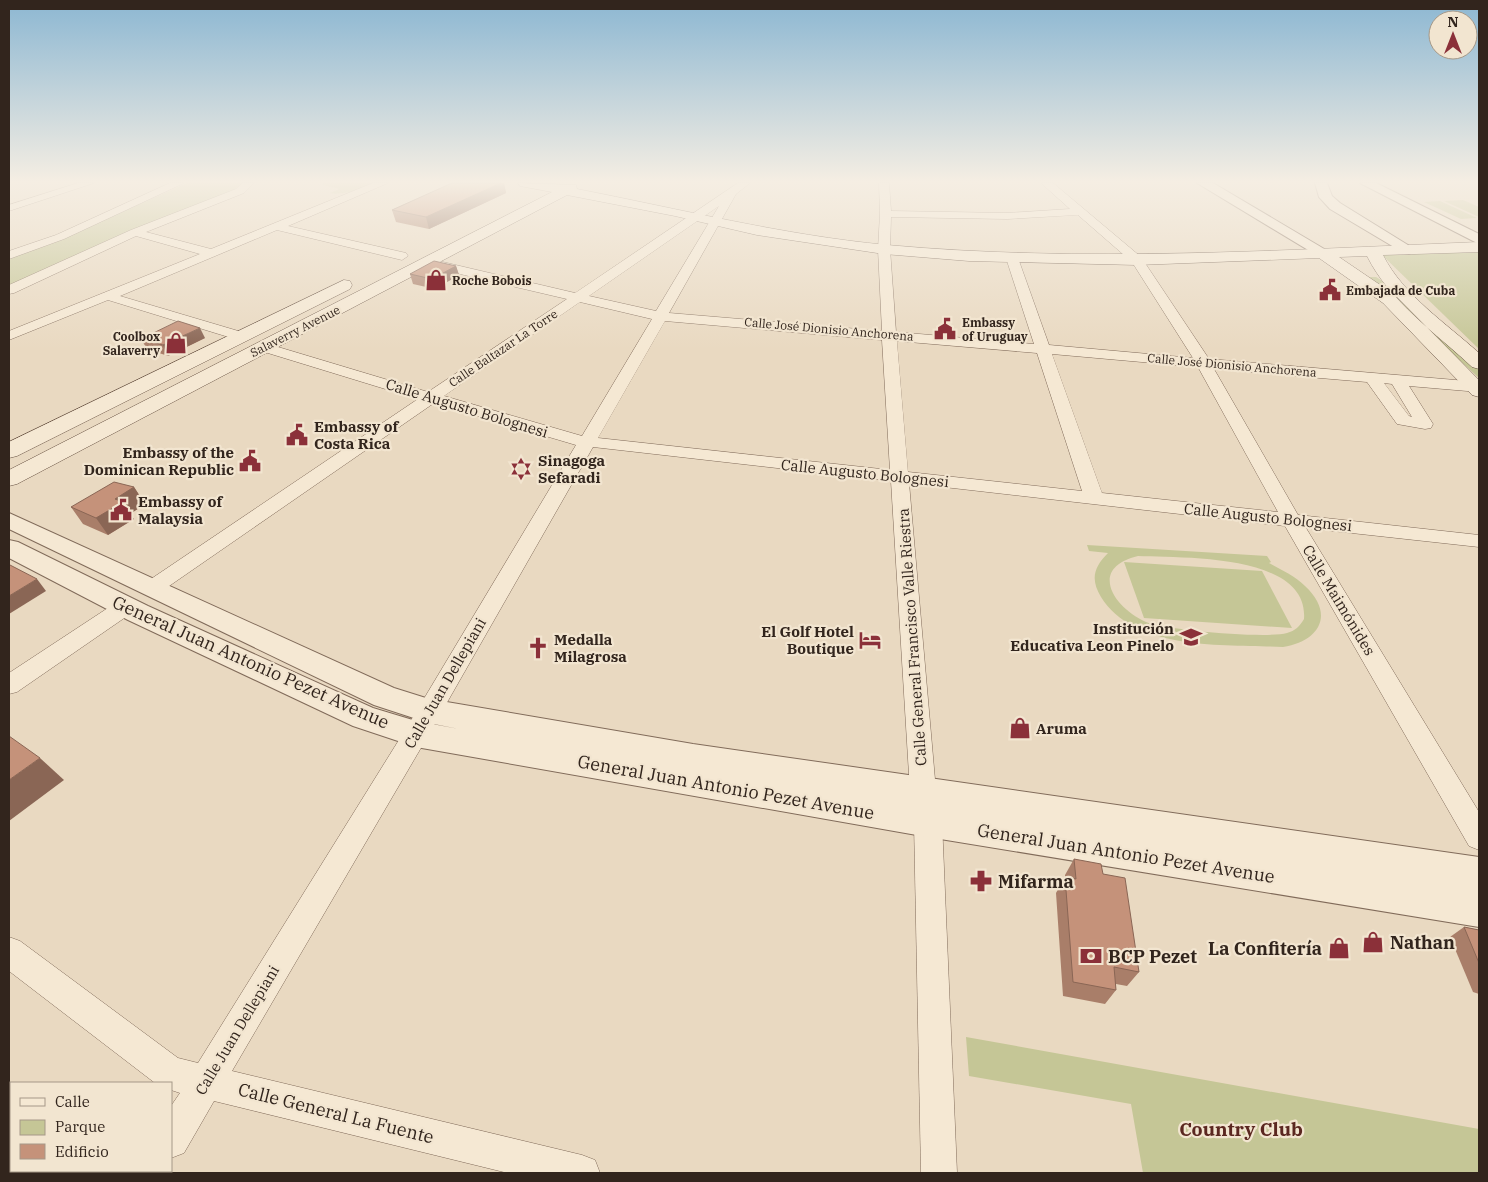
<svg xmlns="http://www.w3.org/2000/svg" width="1488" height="1182" font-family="'IBM Plex Serif',serif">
	<rect width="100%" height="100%" fill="#e9d9c1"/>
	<g fill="#c5c696" fill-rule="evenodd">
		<path d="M187,183H241C234,195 201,205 187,209C125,230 68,261 9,287V258L48,245Z"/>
		<path d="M323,183H377C366,188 342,196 330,193L339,189L323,185Z"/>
		<polygon points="1463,200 1479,207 1479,217 1444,201"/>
		<polygon points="1440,201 1477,218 1461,219 1424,202"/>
		<polygon points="1479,252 1479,349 1382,255"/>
		<polygon points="1365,277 1376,277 1381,280 1479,367 1479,378 1386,292"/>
		<path d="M1087,545L1267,556L1271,562L1269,563C1281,570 1295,576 1305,586C1335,614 1320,641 1283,647C1227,644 1135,652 1101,597C1090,579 1094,567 1108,553L1089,551ZM1138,556C1181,558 1309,553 1304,619C1300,626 1295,631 1287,633C1267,639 1165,630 1146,622C1113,607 1088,568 1138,556Z"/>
		<polygon points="1124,562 1262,571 1292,628 1144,618"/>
		<polygon points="966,1037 1479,1129 1479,1173 1143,1173 1131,1104 969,1076"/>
	</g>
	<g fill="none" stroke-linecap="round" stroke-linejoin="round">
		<g stroke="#816b5a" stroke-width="1">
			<g id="minor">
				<polygon points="78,183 94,183 9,211 9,205"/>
				<polygon points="170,183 184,183 64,239 9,259 9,251 56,235"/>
				<polygon points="243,183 254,183 244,193 146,232 211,249 373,183 388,183 288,226 406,253 408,256 402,260 277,230 120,296 245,333 247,336 245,339 235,339 108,300 9,340 9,331 200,254 136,236 14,293 9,294 9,285 131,230 236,189"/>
				<path d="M738,183H750L736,194L669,313L882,331L878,249L880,214L879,183H889L891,211L1007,213L1070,209L1041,183H1053L1141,257L1209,359L1479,382V392L1409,386L1433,424L1431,428L1425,429L1397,424L1367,382L1214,369L1298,515L1479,535V547L1306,528L1479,812V850L1469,846L1285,526L909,483L936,791L932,799L923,803L914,799L910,791L891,481L593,447L425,741L232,1071L582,1155L595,1160L600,1173H508L214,1101L184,1153L171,1158V1106L180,1093L171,1090V1083H155L9,971V937L20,941L178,1058L198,1063L407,727L576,445L434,403L159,593L152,595L145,593L141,588L145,583L418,399L258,350L256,347L258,344H268L428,392L567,299L426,266L424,263L426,260L430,259L575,293ZM719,206L656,311L589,296ZM1078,215L1132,262L1193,358L1049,345L1018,258L1012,254L1006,258L1034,344L896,332L890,249L891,217L1007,219ZM580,302L652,319L582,436L444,396ZM665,321L882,340L890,470L598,438ZM897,341L1037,353L1082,491L908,472ZM1052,354L1198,367L1278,512L1102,493ZM1384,383L1392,384L1412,417L1409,416Z"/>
				<polygon points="125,599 133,602 136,607 133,612 17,692 9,694 9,673 117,602"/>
				<polygon points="928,810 938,813 942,822 957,1173 921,1173 914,822 918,813"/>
				<polygon points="134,1171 171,1171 170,1173 134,1173"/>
			</g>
		</g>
		<g stroke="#816b5a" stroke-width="2">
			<g id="tertiary">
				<polygon points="1197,183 1213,183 1331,253 1323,258 1318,256"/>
				<polygon points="1315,183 1327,183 1332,196 1340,203 1416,250 1409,254 1404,253 1330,209 1319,197"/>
				<polygon points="1360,183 1376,183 1479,234 1479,244"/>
				<polygon points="9,513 394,688 429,699 693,744 1479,857 1479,891 898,802 1479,891 1479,927 928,837 416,747 353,726 128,620 9,558 9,540 18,542 148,606 373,708 416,721 459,729 429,723 374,705 9,529"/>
			</g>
		</g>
		<g stroke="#634d3e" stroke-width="1">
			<g id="secondary">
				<path d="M518,183L576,185L577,189C680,209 782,235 887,245C1084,263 1282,250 1479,242V252L1383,255C1403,295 1447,324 1479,353V369L1472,367C1437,334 1389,301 1367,256L1339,257L1395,295L1479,380V397L1472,395L1383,303L1319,258L1137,265L969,261L884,254L757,235L675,216L567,195L17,484L9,486V470L552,192L520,186Z"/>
				<polygon points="344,280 350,281 352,285 350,289 17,456 9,458 9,442"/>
			</g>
		</g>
		<use href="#minor" fill="#f5e8d3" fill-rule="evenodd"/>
		<use href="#tertiary" fill="#f5e8d3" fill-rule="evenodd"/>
		<use href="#secondary" fill="#f5e8d3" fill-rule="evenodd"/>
	</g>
	<g fill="#a97e69">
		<polygon points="452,183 504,183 506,193 429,229 396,222 392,210"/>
		<polygon points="456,266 459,275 435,289 413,284 410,274"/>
		<polygon points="205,338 168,356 147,349 141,339"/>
		<polygon points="134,487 145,504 130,514 134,519 108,535 83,524 71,507"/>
		<polygon points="1074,859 1103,874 1139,972 1127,986 1116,984 1116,990 1105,1004 1063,996 1056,893 1065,877 1065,875"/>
		<polygon points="1464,927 1479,930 1479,994 1473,992 1450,937"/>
	</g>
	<g fill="#8a6655">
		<polygon points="501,183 504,183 506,193 429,229 426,217"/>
		<polygon points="456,266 459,275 435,289 432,279"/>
		<polygon points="200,328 205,338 168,356 163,345"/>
		<polygon points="134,487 145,504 130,514 134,519 108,535 96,518 115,499"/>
		<polygon points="37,579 46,591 9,614 9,596"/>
		<polygon points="40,758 64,780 9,821 9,780"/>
	</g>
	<g fill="#c5927a" stroke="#8a6655">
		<polygon points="452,183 501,183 426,217 392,210"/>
		<polygon points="434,261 456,266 432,279 410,274"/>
		<polygon points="178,321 200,328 163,345 141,339"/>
		<polygon points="114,482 134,487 115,499 123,502 96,518 71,507"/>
		<polygon points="10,565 37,579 9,596 9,566"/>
		<polygon points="9,736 40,758 9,780"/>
		<polygon points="1074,859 1101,864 1103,874 1125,878 1139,972 1114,967 1116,990 1073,982 1065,877 1076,879"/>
		<polygon points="1464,927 1479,930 1479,963"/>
	</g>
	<linearGradient id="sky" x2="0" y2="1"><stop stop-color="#8cb7d2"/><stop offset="0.52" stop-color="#f5eee3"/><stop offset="1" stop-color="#f5eee3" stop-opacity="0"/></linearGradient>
	<rect width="1488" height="349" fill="url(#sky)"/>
	<defs>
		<g id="shop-bare" transform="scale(1.725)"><path d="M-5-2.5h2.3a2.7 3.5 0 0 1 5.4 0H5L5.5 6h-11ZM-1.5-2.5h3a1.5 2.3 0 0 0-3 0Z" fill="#8b3039" stroke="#f2e5d0" stroke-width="2.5" paint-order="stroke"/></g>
		<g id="civic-bare" transform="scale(1.725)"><path d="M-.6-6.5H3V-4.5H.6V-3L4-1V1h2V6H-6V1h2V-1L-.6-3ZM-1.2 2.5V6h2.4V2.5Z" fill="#8b3039" stroke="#f2e5d0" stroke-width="2.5" paint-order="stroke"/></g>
		<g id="synagogue-bare" transform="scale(1.725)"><path d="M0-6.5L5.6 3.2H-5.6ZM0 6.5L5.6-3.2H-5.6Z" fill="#8b3039" stroke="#f2e5d0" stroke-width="2.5" paint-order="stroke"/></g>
		<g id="school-bare" transform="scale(1.725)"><path d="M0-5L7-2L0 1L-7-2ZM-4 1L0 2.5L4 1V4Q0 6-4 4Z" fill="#8b3039" stroke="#f2e5d0" stroke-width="2.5" paint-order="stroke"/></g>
		<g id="hotel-bare" transform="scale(1.725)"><path d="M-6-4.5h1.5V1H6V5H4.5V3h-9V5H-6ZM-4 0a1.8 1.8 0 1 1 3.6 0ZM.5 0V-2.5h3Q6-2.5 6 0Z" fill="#8b3039" stroke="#f2e5d0" stroke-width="2.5" paint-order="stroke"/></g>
		<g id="church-bare" transform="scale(1.725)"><path d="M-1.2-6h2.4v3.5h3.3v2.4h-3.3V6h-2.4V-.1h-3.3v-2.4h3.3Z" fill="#8b3039" stroke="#f2e5d0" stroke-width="2.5" paint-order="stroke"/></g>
		<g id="pharmacy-bare" transform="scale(1.725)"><path d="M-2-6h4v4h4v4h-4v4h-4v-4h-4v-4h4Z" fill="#8b3039" stroke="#f2e5d0" stroke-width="2.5" paint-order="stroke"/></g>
		<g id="bank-bare" transform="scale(1.725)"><path d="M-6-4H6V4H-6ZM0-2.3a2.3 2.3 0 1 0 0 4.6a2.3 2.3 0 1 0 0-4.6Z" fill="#8b3039" stroke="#f2e5d0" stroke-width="2.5" paint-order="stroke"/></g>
	</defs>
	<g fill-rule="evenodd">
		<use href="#shop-bare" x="436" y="280"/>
		<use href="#civic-bare" x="1330" y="290"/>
		<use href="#civic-bare" x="945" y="329"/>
		<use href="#shop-bare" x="176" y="343"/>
		<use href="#civic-bare" x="297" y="435"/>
		<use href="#civic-bare" x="250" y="461"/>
		<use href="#synagogue-bare" x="521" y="469"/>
		<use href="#civic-bare" x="121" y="510"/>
		<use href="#school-bare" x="1191" y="637"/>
		<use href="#hotel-bare" x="870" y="640"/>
		<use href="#church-bare" x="538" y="648"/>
		<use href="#shop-bare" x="1020" y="728"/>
		<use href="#pharmacy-bare" x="981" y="881"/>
		<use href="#shop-bare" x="1373" y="942"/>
		<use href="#shop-bare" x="1339" y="948"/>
		<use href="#bank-bare" x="1091" y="956"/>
	</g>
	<g text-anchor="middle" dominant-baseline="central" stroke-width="4.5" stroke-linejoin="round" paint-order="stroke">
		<g font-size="12" font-weight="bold" fill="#32251d" stroke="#f2e5d0" text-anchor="start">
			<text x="452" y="280">Roche Bobois</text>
			<text x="1346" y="290">Embajada de Cuba</text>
			<text x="962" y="322">Embassy<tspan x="962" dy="14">of Uruguay</tspan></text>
			<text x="160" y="336" text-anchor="end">Coolbox<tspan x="160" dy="14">Salaverry</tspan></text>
		</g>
		<g font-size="12" fill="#32251d" stroke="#f2e5d0">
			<text transform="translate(829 329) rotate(5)">Calle José Dionisio Anchorena</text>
			<text transform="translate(295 331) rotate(-27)">Salaverry Avenue</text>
			<text transform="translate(503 348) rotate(-34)">Calle Baltazar La Torre</text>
			<text transform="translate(1232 365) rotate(5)">Calle José Dionisio Anchorena</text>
		</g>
		<g font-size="15" fill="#32251d" stroke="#f2e5d0">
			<text transform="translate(467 408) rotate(17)">Calle Augusto Bolognesi</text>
			<text transform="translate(865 473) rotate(6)">Calle Augusto Bolognesi</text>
			<text transform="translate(1268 517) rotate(6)">Calle Augusto Bolognesi</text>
			<text transform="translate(1339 600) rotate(59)">Calle Maimónides</text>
			<text transform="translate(912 637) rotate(-94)">Calle General Francisco Valle Riestra</text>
			<text transform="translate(445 683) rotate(-60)">Calle Juan Dellepiani</text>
			<text transform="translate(237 1030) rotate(-59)">Calle Juan Dellepiani</text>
		</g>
		<g font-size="15" font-weight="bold" fill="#32251d" stroke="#f2e5d0" text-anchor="start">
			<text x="314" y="426">Embassy of<tspan x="314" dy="17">Costa Rica</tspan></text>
			<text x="234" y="452" text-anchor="end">Embassy of the<tspan x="234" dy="17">Dominican Republic</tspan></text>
			<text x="538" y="460">Sinagoga<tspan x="538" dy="17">Sefaradi</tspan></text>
			<text x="138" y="501">Embassy of<tspan x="138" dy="17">Malaysia</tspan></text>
			<text x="1174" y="628" text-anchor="end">Institución<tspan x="1174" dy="17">Educativa Leon Pinelo</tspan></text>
			<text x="854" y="631" text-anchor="end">El Golf Hotel<tspan x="854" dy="17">Boutique</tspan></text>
			<text x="554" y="639">Medalla<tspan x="554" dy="17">Milagrosa</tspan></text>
			<text x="1036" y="728">Aruma</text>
		</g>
		<g font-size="18" fill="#32251d" stroke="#f2e5d0">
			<text transform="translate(251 662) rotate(24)">General Juan Antonio Pezet Avenue</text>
			<text transform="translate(726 787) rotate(10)">General Juan Antonio Pezet Avenue</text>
			<text transform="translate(1126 853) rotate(9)">General Juan Antonio Pezet Avenue</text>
			<text transform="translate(336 1113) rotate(14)">Calle General La Fuente</text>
		</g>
		<g font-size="18" font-weight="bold" fill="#32251d" stroke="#f2e5d0" text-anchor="start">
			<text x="998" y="881">Mifarma</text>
			<text x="1390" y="942">Nathan</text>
			<text x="1322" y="948" text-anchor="end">La Confitería</text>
			<text x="1108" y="956">BCP Pezet</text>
		</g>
		<g font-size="19" font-weight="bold" fill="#5b2720" stroke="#f2e5d0">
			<text x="1241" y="1129">Country Club</text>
		</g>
	</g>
	<rect width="1488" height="1182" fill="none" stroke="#32251d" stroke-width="20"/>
	<rect x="10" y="1082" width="162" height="90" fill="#f2e5d0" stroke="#a59888"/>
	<rect x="20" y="1098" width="25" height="8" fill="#f5e8d3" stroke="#a59888"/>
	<text x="55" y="1107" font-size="15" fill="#32251d">Calle</text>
	<rect x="20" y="1120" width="25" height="15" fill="#c5c696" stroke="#a59888"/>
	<text x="55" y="1132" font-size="15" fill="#32251d">Parque</text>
	<rect x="20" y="1144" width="25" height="15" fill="#c5927a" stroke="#a59888"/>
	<text x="55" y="1157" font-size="15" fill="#32251d">Edificio</text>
	<g transform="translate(1453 35)"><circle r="24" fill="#f2e5d0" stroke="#a59888"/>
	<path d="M0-4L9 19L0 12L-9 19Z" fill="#8b3039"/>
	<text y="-8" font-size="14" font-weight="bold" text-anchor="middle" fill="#32251d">N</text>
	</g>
</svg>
